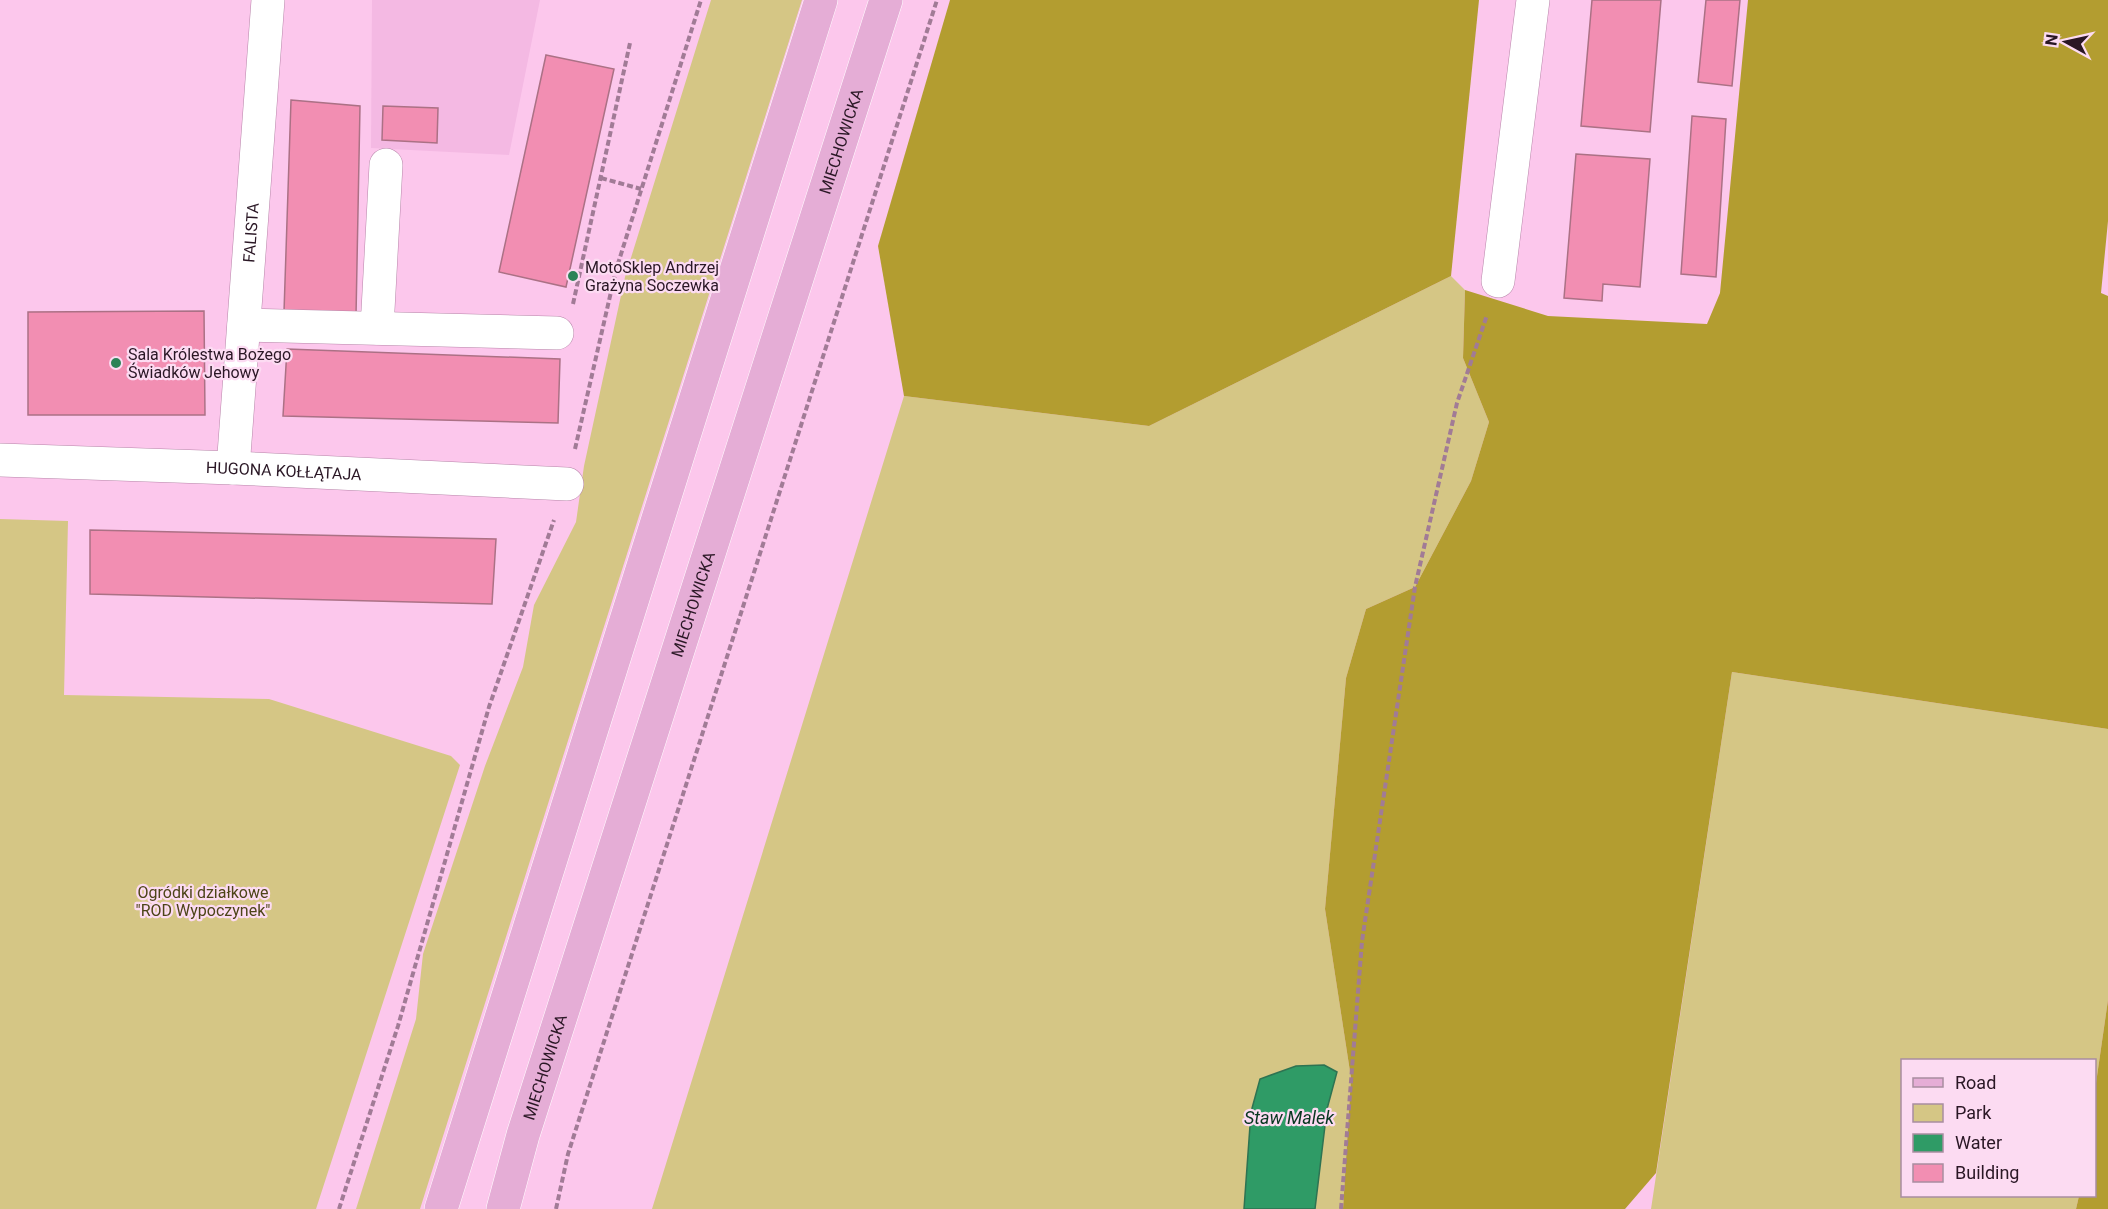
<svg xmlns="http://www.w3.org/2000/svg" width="2108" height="1209" font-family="Roboto,sans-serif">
	<rect width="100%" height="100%" fill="#fcc7ec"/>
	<polygon fill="#f4b9e3" points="372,0 540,0 509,155 371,148"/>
	<g fill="#d5c685">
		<polygon points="711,0 802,0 420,1209 356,1209 416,1019 423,954 485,766 523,667 534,605 576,522 584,466 625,277"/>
		<polygon points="1451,276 1465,290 1463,358 1489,422 1471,481 1415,587 1366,609 1346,678 1325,909 1351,1078 1343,1209 1315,1209 1327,1109 1337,1072 1324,1065 1296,1066 1251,1112 1244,1209 652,1209 904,396 1149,426"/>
		<polygon points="0,519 68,521 64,695 269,699 451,756 460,765 316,1209 0,1209"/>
		<polygon points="1732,672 2108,729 2108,1000 2095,1090 2094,1060 1902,1060 1902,1196 2079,1196 2076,1209 1651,1209"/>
	</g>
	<g fill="#b39d30">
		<polygon points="950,0 1479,0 1451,276 1149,426 904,396 878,246"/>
		<polygon points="1748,0 2108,0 2108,221 2101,293 2108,296 2108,729 1732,672 1656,1173 1625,1209 1343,1209 1351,1078 1325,909 1346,678 1366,609 1415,587 1471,481 1489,422 1463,358 1465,290 1548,316 1707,324 1720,293"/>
		<polygon points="2108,1000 2108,1209 2076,1209 2079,1196 2094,1196 2095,1090"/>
	</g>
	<polygon fill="#2f9b66" stroke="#2e7352" stroke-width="1.5" points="1324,1065 1337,1072 1327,1109 1315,1209 1244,1209 1251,1112 1260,1079 1296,1066"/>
	<g fill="#f28eb2" stroke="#ab7185" stroke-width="1.5">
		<polygon points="1592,0 1661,0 1650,132 1581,126"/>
		<polygon points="1706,0 1740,0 1732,86 1698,82"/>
		<polygon points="546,55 614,69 566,287 499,272"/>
		<polygon points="291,100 360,106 356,316 284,312"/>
		<polygon points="383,106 438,108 437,143 382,140"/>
		<polygon points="1692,116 1726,119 1716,277 1681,274"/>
		<polygon points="1576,154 1650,159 1640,287 1603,284 1602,301 1564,298"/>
		<polygon points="204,311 205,415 28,415 28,312"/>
		<polygon points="287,349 560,359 558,423 283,416"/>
		<polygon points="90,530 496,539 492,604 90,594"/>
	</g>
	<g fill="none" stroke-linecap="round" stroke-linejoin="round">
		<g stroke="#b785a9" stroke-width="34">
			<g id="minor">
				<polyline points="1498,281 1533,0"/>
				<polyline points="244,325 557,333"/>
				<polyline points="377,328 386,165"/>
				<path id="s1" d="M0,460L233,468L567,484"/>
				<path id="s2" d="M233,468L268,0"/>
			</g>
		</g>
		<g stroke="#fff" stroke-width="34">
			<g id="major">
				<polyline points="441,1209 821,0"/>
				<path id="s3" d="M503,1209L523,1135L886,0"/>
			</g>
		</g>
		<g stroke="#a17b96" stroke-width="4" stroke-dasharray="6 3" stroke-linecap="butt">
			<polyline points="601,178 641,189"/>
			<polyline points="573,304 630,43"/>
			<polyline points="575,449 616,270 701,0"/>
			<polyline points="339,1209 398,1026 489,707 554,520"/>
			<polyline points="556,1209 568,1154 937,0"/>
			<polyline points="1341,1209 1362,941 1415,587 1457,403 1487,315"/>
		</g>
		<use href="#minor" stroke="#fff" stroke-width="33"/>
		<use href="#major" stroke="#e5add6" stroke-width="33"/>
	</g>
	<g fill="#2c8357" stroke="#fcdbf2" stroke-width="2">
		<circle cx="573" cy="276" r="6"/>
		<circle cx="116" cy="363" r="6"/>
	</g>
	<g text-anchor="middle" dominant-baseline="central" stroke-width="4.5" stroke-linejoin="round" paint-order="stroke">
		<g font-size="16" fill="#2a1725" stroke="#fcdbf2">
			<text stroke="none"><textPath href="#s3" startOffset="1120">MIECHOWICKA</textPath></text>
			<text stroke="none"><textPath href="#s2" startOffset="236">FALISTA</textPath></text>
			<text stroke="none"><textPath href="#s1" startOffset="284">HUGONA KOŁŁĄTAJA</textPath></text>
			<text stroke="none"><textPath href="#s3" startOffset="634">MIECHOWICKA</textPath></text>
			<text stroke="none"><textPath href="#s3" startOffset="148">MIECHOWICKA</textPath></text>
		</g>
		<g font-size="16" fill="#2a1725" stroke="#fcdbf2" text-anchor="start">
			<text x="585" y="267">MotoSklep Andrzej<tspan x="585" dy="18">Grażyna Soczewka</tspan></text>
			<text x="128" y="354">Sala Królestwa Bożego<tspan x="128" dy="18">Świadków Jehowy</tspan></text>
		</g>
		<g font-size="16" fill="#4d4418" stroke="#fcdbf2">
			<text x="203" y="892">Ogródki działkowe<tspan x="203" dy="18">"ROD Wypoczynek"</tspan></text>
		</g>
		<g font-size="18" font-style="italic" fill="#083620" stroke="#fcdbf2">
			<text x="1289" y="1117">Staw Malek</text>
		</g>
	</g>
	<rect x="1901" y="1059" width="195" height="138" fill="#fcdbf2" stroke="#a88da0" stroke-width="1.5"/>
	<rect x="1913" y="1078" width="30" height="9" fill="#e5add6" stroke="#a88da0" stroke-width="1.5"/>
	<text x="1955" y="1089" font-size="18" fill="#2a1725">Road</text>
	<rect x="1913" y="1104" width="30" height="18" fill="#d5c685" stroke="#a88da0" stroke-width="1.5"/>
	<text x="1955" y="1119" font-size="18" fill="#2a1725">Park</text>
	<rect x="1913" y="1134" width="30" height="18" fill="#2f9b66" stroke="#a88da0" stroke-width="1.5"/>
	<text x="1955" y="1149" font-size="18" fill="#2a1725">Water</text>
	<rect x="1913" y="1164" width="30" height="18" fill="#f28eb2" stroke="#a88da0" stroke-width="1.5"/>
	<text x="1955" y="1179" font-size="18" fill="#2a1725">Building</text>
	<g transform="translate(2066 42) rotate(278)" stroke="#fcdbf2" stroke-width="4.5" paint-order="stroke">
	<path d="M0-4.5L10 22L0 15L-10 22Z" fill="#2a1725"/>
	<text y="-9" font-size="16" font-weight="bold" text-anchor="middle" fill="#2a1725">N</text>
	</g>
</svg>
